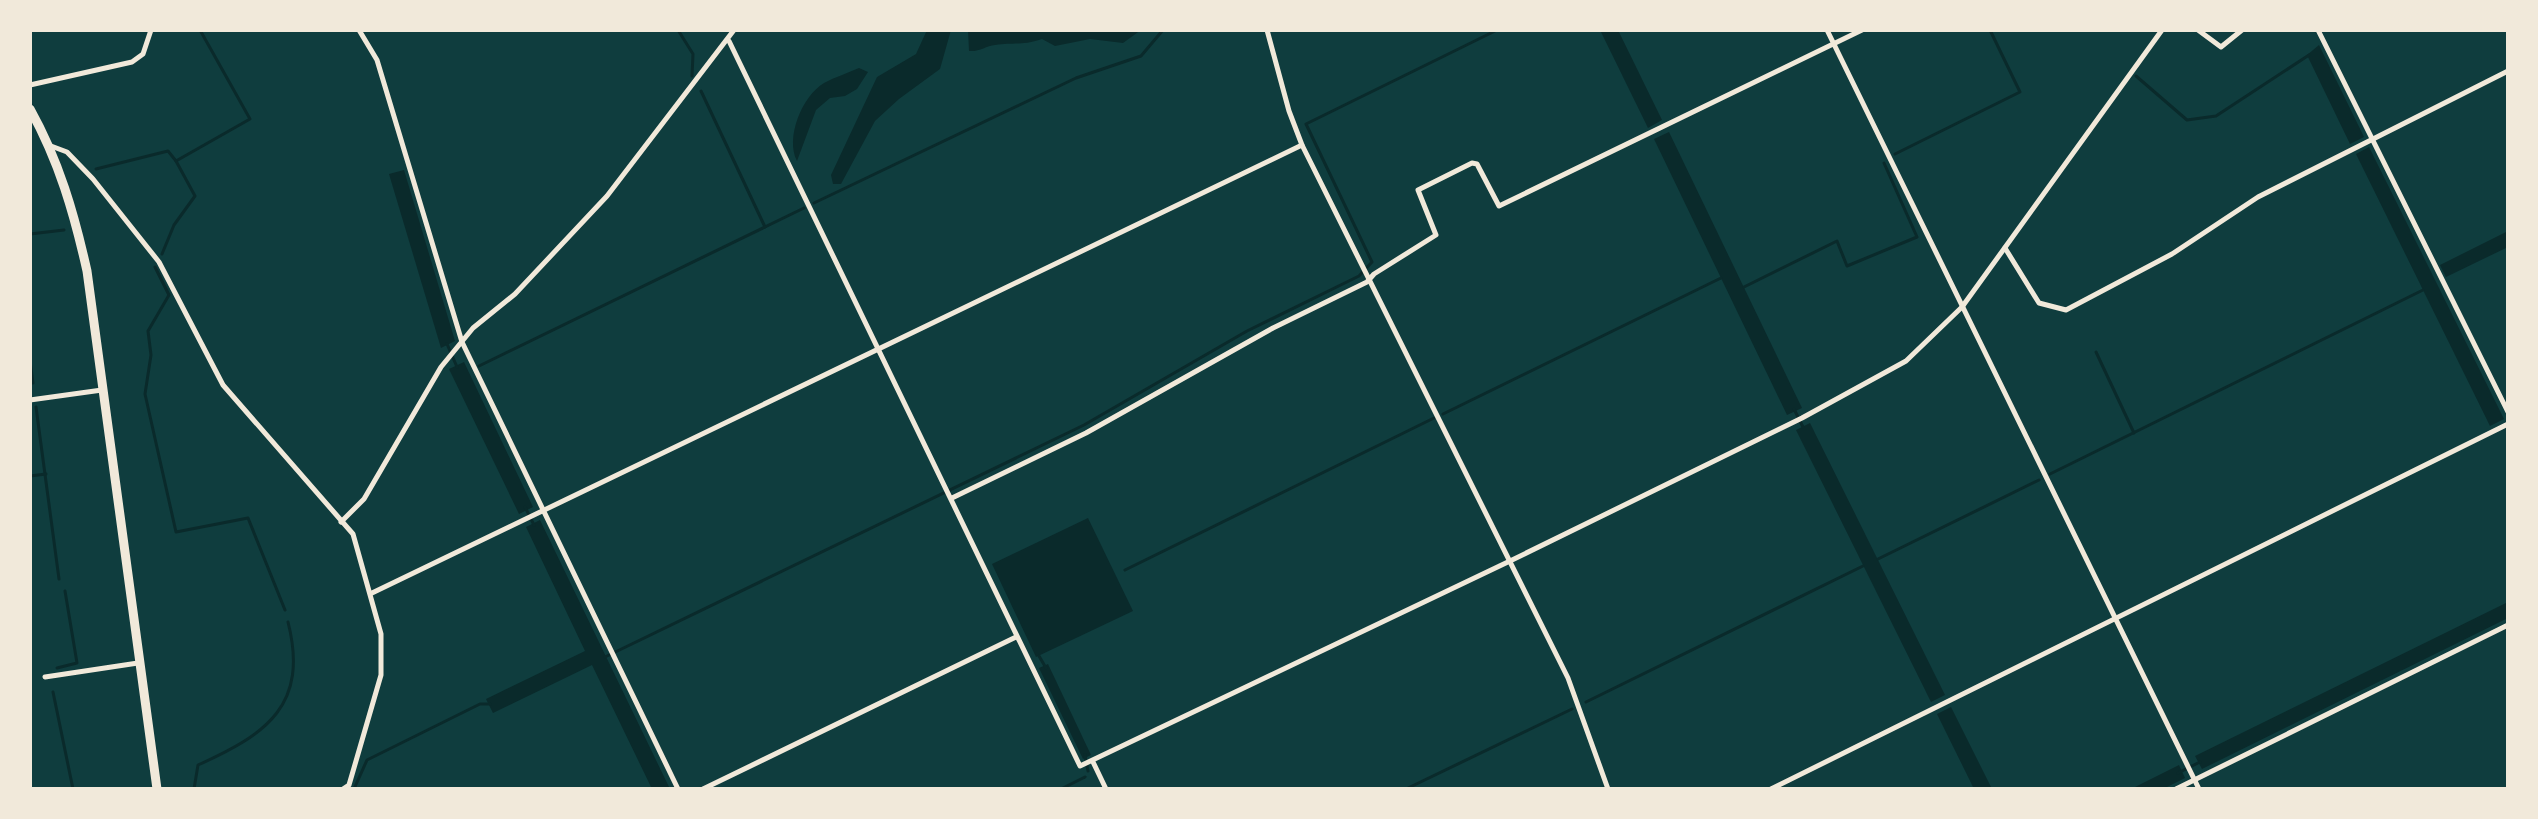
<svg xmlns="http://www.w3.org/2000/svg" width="2538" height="819" font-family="'Titillium Web',sans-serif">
	<rect width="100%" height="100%" fill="#0f3d3e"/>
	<g fill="#0a2a2b">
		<polygon points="927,30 951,30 940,69 899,99 875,121 841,184 833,184 831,175 877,77 916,54"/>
		<path d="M968,30H1141L1123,43L1090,39L1055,46L1042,39C1022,46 1014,42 995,45C986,46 979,52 969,51Z"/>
		<polygon points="1600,30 1618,30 1662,120 1648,128"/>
		<polygon points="2319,45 2364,137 2350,144 2307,55"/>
		<path d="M859,68L868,72L857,89L845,96L830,98L816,110L797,161C785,138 802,96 824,83C835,77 848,73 859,68Z"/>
		<polygon points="1669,132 1802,408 1787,415 1654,139"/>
		<polygon points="2369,147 2504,419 2490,426 2356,154"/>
		<polygon points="404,170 455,341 441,348 389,174"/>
		<polygon points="2508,231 2508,247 2446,277 2440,265"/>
		<polygon points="464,362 533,507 519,514 449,369"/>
		<polygon points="1810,423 1945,695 1931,702 1796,430"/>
		<polygon points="1088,518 1133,611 1036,657 992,564"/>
		<polygon points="540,520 670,789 652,789 592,665 493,713 486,699 585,651 526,527"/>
		<polygon points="2508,602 2508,618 2202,769 2195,756"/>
		<polygon points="1048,664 1091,755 1083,759 1039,668"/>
		<polygon points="1951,707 1992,789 1974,789 1937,714"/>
		<polygon points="2179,765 2185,778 2163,789 2131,789"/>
	</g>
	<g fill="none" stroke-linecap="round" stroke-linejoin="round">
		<g stroke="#0a2a2b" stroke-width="3">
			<polyline points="678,30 693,54 692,76"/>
			<polyline points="2136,76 2187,120 2216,116 2309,55"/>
			<polyline points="701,91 765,227"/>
			<polyline points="1895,154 2020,92 1990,30"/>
			<polyline points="96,169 168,151 176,161 250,119 200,30"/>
			<polyline points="814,203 1076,78 1141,56 1163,30"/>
			<polygon points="804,208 765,227 479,366"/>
			<polyline points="30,234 64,230"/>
			<polyline points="162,254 174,225 195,196 176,161"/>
			<polyline points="155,267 169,295 148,331 151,355 145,394 176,532 248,518 285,610"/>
			<polyline points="1744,287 1837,241 1847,266 1917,237 1884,163"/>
			<polyline points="447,344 457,367"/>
			<polyline points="2096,352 2134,433"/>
			<polyline points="30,361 33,383"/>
			<polyline points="36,407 59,579"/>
			<polyline points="1794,409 1803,427"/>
			<polyline points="1443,414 1721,278"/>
			<polyline points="2050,474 2423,290"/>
			<polyline points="30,476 46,474"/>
			<polyline points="525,507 534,525"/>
			<polyline points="1878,559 2039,480"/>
			<polyline points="1125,570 1434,418"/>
			<polyline points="1039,656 1046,668"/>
			<polyline points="605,657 1084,425 1247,331 1359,276 1372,262 1306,124 1497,30"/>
			<polyline points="57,668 77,663 65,591"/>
			<polyline points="53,692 73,789"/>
			<polyline points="1586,702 1863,566"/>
			<polyline points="1085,755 1088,771"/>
			<polyline points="2178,773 2200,762"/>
			<path d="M194,789L198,765C267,734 309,705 288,622"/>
			<polyline points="354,789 367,760 480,704 490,704"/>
			<polyline points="1061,789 1085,777"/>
			<polyline points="1406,789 1572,709"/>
		</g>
		<g stroke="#f1e9da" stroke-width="5">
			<polyline points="359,30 377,60 462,342 678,789"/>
			<polyline points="1267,30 1289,111 1302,145 1568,678 1608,789"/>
			<polyline points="1827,30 2199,789"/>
			<polyline points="2198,30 2221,47 2242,30"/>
			<polyline points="2318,30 2508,412"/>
			<polyline points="729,41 1080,766 1510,561 1802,418 1906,361 1962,307 2162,30"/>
			<polyline points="30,85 132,62 143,54 151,30"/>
			<polyline points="51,146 67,152 93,179 159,262 223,385 353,534 381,634 381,675 349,785 343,789"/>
			<polyline points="2005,248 2039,303 2066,310 2172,254 2258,197 2508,71"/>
			<polyline points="30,400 102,390"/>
			<polyline points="952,498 1086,433 1273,328 1367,282 1374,274 1436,235 1418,190 1472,163 1477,164 1499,206 1862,30"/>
			<polyline points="341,522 364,499 441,367 473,328 515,294 607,196 734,30"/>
			<polyline points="372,593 1302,145"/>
			<polyline points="45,677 138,663"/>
			<polyline points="1093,762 1106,789"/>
			<polyline points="703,789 1016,637"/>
			<polyline points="1771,789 2508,424"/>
			<polyline points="2176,789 2508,625"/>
		</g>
		<path stroke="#f1e9da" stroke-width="9" d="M30,109C59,161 74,213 87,271L157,789"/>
	</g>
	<rect width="2538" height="819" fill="none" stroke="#f1e9da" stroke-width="64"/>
</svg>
